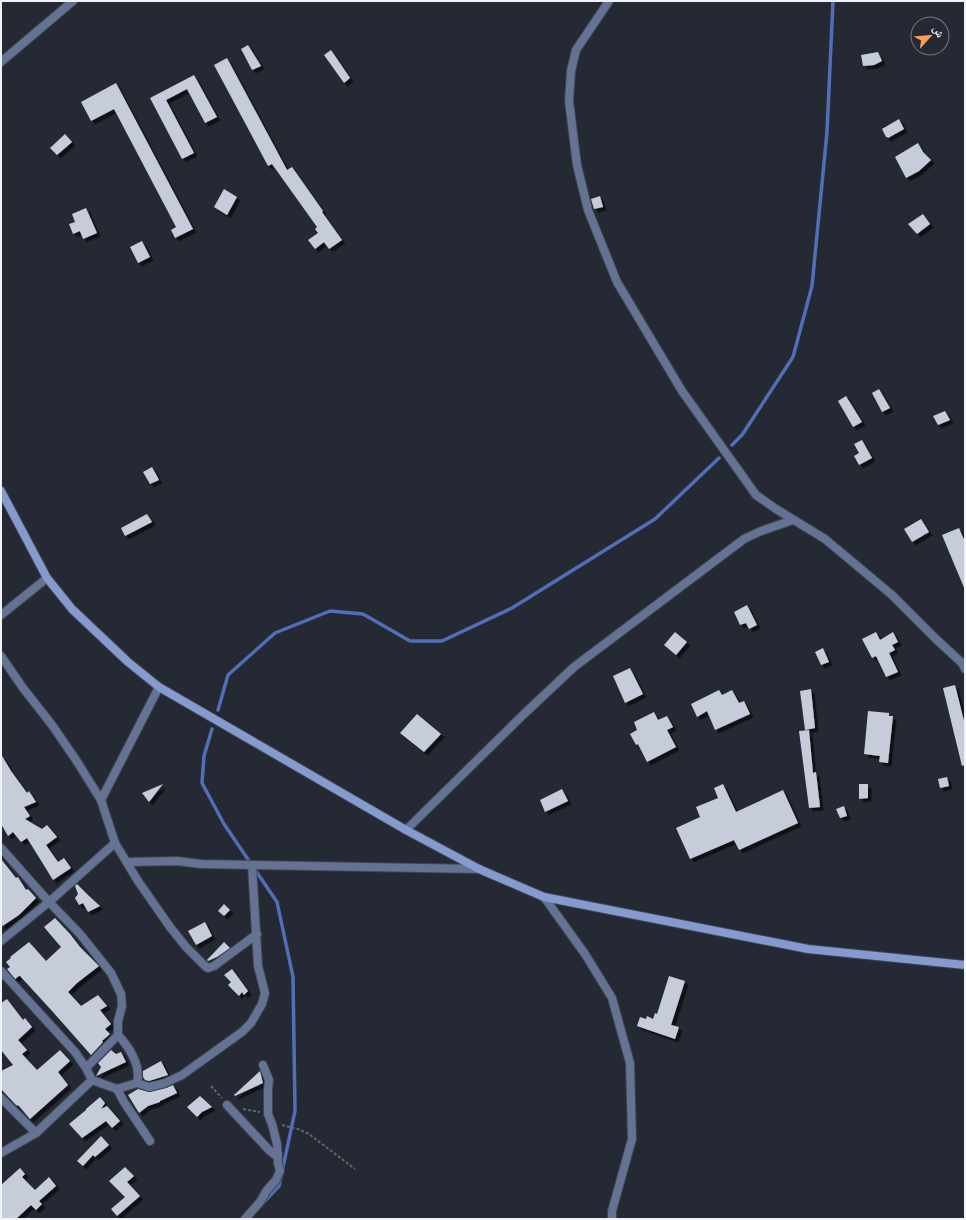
<svg xmlns="http://www.w3.org/2000/svg" width="966" height="1220" font-family="Literata,'Noto Naskh Arabic',serif">
	<defs>
		<filter id="shadow"><feDropShadow dx="3.5" dy="3.5" stdDeviation="0" flood-color="#0009"/></filter>
	</defs>
	<rect width="100%" height="100%" fill="#252933"/>
	<g fill="none" stroke-linecap="round" stroke-linejoin="round">
		<g stroke="#526eb8" stroke-width="3.5">
			<polyline points="732,445 742,435 793,357 812,286 827,132 833,1"/>
			<polyline points="218,710 228,675 275,633 330,611 363,614 410,641 442,641 512,608 655,519 719,458"/>
			<polyline points="212,729 204,756 202,783 224,824 277,902 293,977 295,1111 279,1186 263,1203"/>
		</g>
	</g>
	<g fill="#c6ccd9" filter="url(#shadow)">
		<polygon points="248,45 261,66 252,70 241,49"/>
		<polygon points="331,50 350,78 344,83 324,55"/>
		<polygon points="878,52 882,61 874,65 863,66 861,55"/>
		<polygon points="227,58 287,170 292,167 323,211 322,212 342,240 329,249 324,242 315,249 308,240 318,233 315,229 317,227 272,164 268,166 214,65"/>
		<polygon points="194,75 217,117 205,123 187,89 166,100 194,153 182,159 150,98"/>
		<polygon points="116,83 193,229 175,238 171,230 176,227 114,109 91,121 81,102"/>
		<polygon points="899,119 904,129 888,138 887,137 886,137 882,129"/>
		<polygon points="65,134 72,142 57,155 50,148"/>
		<polygon points="918,143 923,152 931,160 919,171 906,178 895,157"/>
		<polygon points="224,189 237,197 227,215 214,207"/>
		<polygon points="600,196 603,207 594,209 591,199"/>
		<polygon points="86,208 97,233 83,239 80,231 73,234 69,224 75,222 72,214"/>
		<polygon points="923,214 930,224 917,234 908,224"/>
		<polygon points="142,241 150,257 138,263 130,247"/>
		<polygon points="879,389 890,408 882,412 872,393"/>
		<polygon points="846,396 862,422 853,427 838,401"/>
		<polygon points="945,411 950,420 938,425 933,416"/>
		<polygon points="862,440 872,458 859,465 854,456 859,453 854,444"/>
		<polygon points="152,467 159,480 150,484 143,472"/>
		<polygon points="147,514 152,522 125,536 121,528"/>
		<polygon points="921,519 929,532 912,542 904,529"/>
		<polygon points="959,528 965,542 965,590 942,535"/>
		<polygon points="747,605 757,625 749,629 746,623 740,625 734,612"/>
		<polygon points="675,632 687,642 676,655 664,645"/>
		<polygon points="876,632 880,640 893,632 898,642 892,645 895,650 889,653 898,672 886,677 876,656 872,658 862,639"/>
		<polygon points="823,648 829,662 821,665 815,652"/>
		<polygon points="630,668 643,694 625,703 613,676"/>
		<polygon points="955,685 965,725 965,765 962,766 943,688"/>
		<polygon points="811,689 815,728 805,730 800,691"/>
		<polygon points="719,690 722,695 732,690 739,703 744,701 750,714 715,730 707,711 697,717 691,704"/>
		<polygon points="868,711 889,713 889,716 893,716 888,763 879,762 880,756 864,754"/>
		<polygon points="654,712 658,720 667,716 673,727 667,730 676,747 647,762 638,744 636,745 630,734 637,730 634,722"/>
		<polygon points="417,714 441,734 424,752 400,733"/>
		<polygon points="809,730 813,773 816,772 820,807 809,808 799,731"/>
		<polygon points="1,754 11,771 27,793 29,791 36,802 24,807 30,816 25,819 42,829 47,825 57,837 46,845 58,862 64,858 71,868 53,880 27,838 21,842 13,832 8,836 1,824"/>
		<polygon points="947,777 949,786 940,788 938,779"/>
		<polygon points="163,784 149,802 142,793"/>
		<polygon points="723,784 736,812 783,790 798,823 739,850 734,840 690,859 676,828 700,817 696,807 718,798 714,788"/>
		<polygon points="859,784 868,784 868,798 859,799"/>
		<polygon points="562,789 568,801 545,812 540,800"/>
		<polygon points="844,806 847,816 840,818 836,809"/>
		<polygon points="1,859 16,878 18,877 26,890 28,889 36,898 19,915 1,927"/>
		<polygon points="77,884 89,896 100,906 88,912 83,903 79,905 75,898 78,894 75,886"/>
		<polygon points="224,904 230,910 224,916 218,911"/>
		<polygon points="55,918 70,934 80,947 99,966 77,983 68,992 81,1006 98,995 107,1006 100,1010 111,1024 105,1029 110,1034 102,1041 103,1042 91,1055 53,1012 20,976 19,976 15,979 7,969 10,967 6,962 11,958 10,957 29,942 46,961 61,947 44,927"/>
		<polygon points="205,922 212,936 196,945 188,931"/>
		<polygon points="224,942 230,948 217,957 208,961 207,960"/>
		<polygon points="232,969 248,991 244,995 242,992 239,996 228,985 231,982 224,975"/>
		<polygon points="669,976 685,981 671,1025 679,1027 675,1039 637,1026 640,1017 646,1019 647,1016 653,1019 655,1013 657,1014"/>
		<polygon points="7,999 23,1020 25,1018 32,1027 18,1040 27,1050 22,1054 37,1070 60,1050 70,1061 58,1072 68,1085 30,1119 19,1106 16,1105 1,1089 1,1071 13,1065 1,1050 1,1003"/>
		<polygon points="111,1050 116,1054 121,1052 126,1062 96,1076 101,1067 98,1063"/>
		<polygon points="161,1061 168,1075 149,1081 145,1080 143,1077 143,1071"/>
		<polygon points="260,1071 263,1083 235,1096 234,1095"/>
		<polygon points="173,1085 177,1093 160,1101 160,1102 148,1106 139,1113 128,1095 138,1089 150,1092 166,1088"/>
		<polygon points="200,1096 212,1107 202,1112 197,1117 187,1107"/>
		<polygon points="100,1097 105,1103 101,1109 107,1106 120,1121 112,1128 106,1121 82,1138 69,1124 86,1110 86,1109"/>
		<polygon points="101,1136 109,1145 95,1157 93,1155 83,1166 77,1161"/>
		<polygon points="125,1167 134,1176 127,1182 140,1196 117,1216 111,1209 125,1197 109,1181"/>
		<polygon points="20,1168 25,1174 22,1177 35,1190 49,1177 56,1186 39,1201 42,1204 36,1210 31,1205 16,1219 1,1219 1,1185"/>
	</g>
	<g fill="none" stroke-linecap="round" stroke-linejoin="round">
		<g stroke="#41454f" stroke-width="10">
			<g id="street">
				<polyline points="609,1 576,50 571,71 569,101 577,165 588,210 617,282 682,391 756,495 776,509 825,539 892,595 936,639 962,663 965,669"/>
				<polyline points="1,62 73,1"/>
				<polyline points="1,615 47,578"/>
				<polyline points="1,656 23,688 52,725 76,760 101,800 115,843 138,881 170,927 186,947 206,967 208,968 214,966 257,934"/>
				<polyline points="101,800 159,687"/>
				<polyline points="406,830 524,714 574,667 744,539 761,531 793,520"/>
				<path d="M1,848L49,902L80,934L111,973L121,994L122,1006L118,1021V1035C129,1047 141,1065 137,1083"/>
				<polyline points="128,862 177,861 201,864 479,869"/>
				<polyline points="544,897 585,954 612,998 630,1063 632,1139 612,1211 612,1219"/>
				<polyline points="1,941 49,902 115,843"/>
				<polyline points="1,971 75,1052 86,1068 92,1080 117,1089 137,1083 149,1087 165,1083 182,1075 242,1032 251,1023 262,1004 265,993 258,966 252,865"/>
				<polyline points="86,1068 118,1035"/>
				<polyline points="117,1089 124,1102 150,1141"/>
				<polyline points="1,1098 36,1133"/>
				<polyline points="227,1105 269,1150 275,1155 278,1154"/>
				<polyline points="1,1153 36,1133 92,1080"/>
				<polyline points="245,1219 260,1202 267,1190 276,1180 280,1171 278,1164 277,1144 272,1124 268,1114 268,1090 269,1080 263,1065"/>
			</g>
		</g>
		<g stroke="#41454f" stroke-width="10">
			<polyline id="secondary" points="1,491 47,578 72,609 128,662 159,687 406,830 479,869 544,897 808,949 965,965"/>
		</g>
		<g stroke="#62666f" stroke-width="2" stroke-dasharray="3 2" stroke-linecap="butt">
			<polyline points="211,1086 222,1098"/>
			<polyline points="243,1109 260,1112"/>
			<polyline points="282,1125 298,1129 309,1134 355,1169"/>
		</g>
		<use href="#street" stroke="#647293" stroke-width="8"/>
		<use href="#secondary" stroke="#859bd0" stroke-width="8"/>
	</g>
	<rect width="966" height="1220" fill="none" stroke="#eff2f9" stroke-width="4"/>
	<g transform="translate(930 36) rotate(63)"><circle r="19" fill="#252933" stroke="#767982"/>
	<path d="M0-3L7 15L0 10L-7 15Z" fill="#fc9d53"/>
	<text y="-6" font-size="11" font-weight="bold" text-anchor="middle" fill="#eff2f9">ش</text>
	</g>
</svg>
